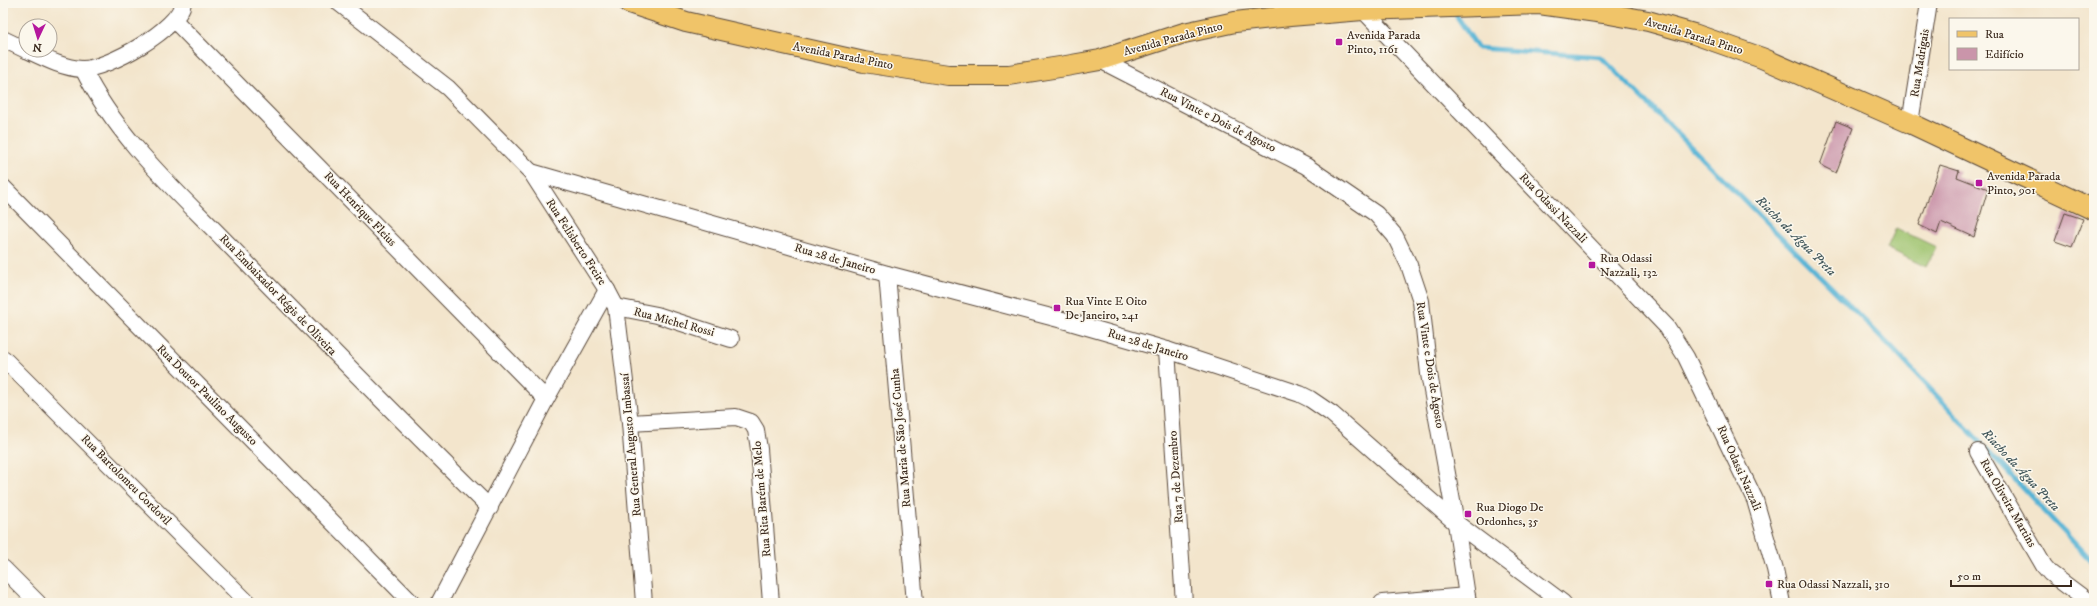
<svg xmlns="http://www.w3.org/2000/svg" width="2097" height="606" font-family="'IM FELL DW Pica',serif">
	<rect width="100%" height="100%" fill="#fbf7ec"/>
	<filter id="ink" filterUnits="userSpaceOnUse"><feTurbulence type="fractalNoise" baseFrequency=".025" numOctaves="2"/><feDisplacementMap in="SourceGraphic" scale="8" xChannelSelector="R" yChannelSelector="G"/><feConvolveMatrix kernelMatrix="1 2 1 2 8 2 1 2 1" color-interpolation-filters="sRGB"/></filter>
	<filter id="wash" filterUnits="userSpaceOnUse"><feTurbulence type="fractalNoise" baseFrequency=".012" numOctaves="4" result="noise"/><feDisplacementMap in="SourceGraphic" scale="16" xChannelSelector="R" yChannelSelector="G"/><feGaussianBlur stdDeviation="0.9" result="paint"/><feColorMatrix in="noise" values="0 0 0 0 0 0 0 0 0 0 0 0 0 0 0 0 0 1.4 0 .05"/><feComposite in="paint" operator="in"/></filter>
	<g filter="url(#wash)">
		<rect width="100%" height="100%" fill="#f3e5cc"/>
		<polygon fill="#9dc26d" stroke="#6c7646" points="1896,228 1936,247 1926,267 1887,248"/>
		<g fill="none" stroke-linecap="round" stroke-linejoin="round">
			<polyline stroke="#57b4d5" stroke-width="5" points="1454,12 1478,48 1601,57 1889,345 2094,564"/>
		</g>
		<g id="blocks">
			<g fill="#ca95aa">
				<polygon points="1836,121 1853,128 1836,173 1820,165"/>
				<polygon points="1940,165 1959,171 1957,177 1988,189 1974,237 1941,222 1937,234 1919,225"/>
				<polygon points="2065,213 2083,219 2072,247 2055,241"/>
			</g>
		</g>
	</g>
	<g filter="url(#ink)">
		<use href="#blocks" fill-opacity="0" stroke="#574638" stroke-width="1"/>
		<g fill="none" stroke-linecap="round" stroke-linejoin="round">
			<g stroke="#574638" stroke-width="18">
				<g id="minor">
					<polyline points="339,3 448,88 531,172 607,290 616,307 630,423 644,603"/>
					<polyline points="1281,3 1290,16"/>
					<polyline points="1363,10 1667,327 1686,357 1755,500 1775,569 1782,603"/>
					<polyline points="174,20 546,399"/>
					<polyline points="3,39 26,50"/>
					<path d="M27,50C44,58 63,68 82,69C108,69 179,29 183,3"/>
					<polyline points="1100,60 1306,166 1376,214 1395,236 1409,265 1421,301 1429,374 1456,523 1468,603"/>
					<path d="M83,69C118,140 179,193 233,249C318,336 404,423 490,508"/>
					<polyline points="1910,123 1929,3"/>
					<polyline points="531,172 887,274 1070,322 1167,350 1300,394 1310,399 1332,414 1456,523 1563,603"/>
					<polyline points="3,187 412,603"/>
					<polyline points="887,274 915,603"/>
					<polyline points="616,307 657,315 731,339"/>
					<polyline points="1167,350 1184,603"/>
					<polyline points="3,358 248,603"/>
					<polyline points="630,423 736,417 751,422 756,430 759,449 771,603"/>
					<polyline points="1978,452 2044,566 2050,573 2090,603"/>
					<polyline points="3,568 38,603"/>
					<polyline points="439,603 546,399 607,290"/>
					<polyline points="1382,603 1467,596"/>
				</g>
			</g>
			<g stroke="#574638" stroke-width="22">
				<polyline id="major" points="629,3 686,22 864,62 948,75 1009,75 1066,66 1100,60 1184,33 1235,22 1290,16 1363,10 1539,4 1604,13 1648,21 1694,34 1762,58 1910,123 2094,210"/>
			</g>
			<use href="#minor" stroke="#fff" stroke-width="16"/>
			<use href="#major" stroke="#f0c469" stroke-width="20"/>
		</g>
	</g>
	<g fill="#b5179e" stroke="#fbf7ec" stroke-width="1.5">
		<rect x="1335" y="38" width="8" height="8" rx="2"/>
		<rect x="1975" y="179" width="8" height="8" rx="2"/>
		<rect x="1588" y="261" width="8" height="8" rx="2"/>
		<rect x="1053" y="304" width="8" height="8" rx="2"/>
		<rect x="1464" y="510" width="8" height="8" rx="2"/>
		<rect x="1765" y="580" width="8" height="8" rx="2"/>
	</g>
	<g text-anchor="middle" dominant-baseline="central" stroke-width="3" stroke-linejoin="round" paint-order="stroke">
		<g font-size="12" fill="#3b2a1e" stroke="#fbf7ec" text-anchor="start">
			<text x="1347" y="35">Avenida Parada<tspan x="1347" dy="14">Pinto, 1161</tspan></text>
			<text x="1987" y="176">Avenida Parada<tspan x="1987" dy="14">Pinto, 901</tspan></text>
			<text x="1600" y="258">Rua Odassi<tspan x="1600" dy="14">Nazzali, 132</tspan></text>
			<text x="1065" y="301">Rua Vinte E Oito<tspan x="1065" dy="14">De Janeiro, 241</tspan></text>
			<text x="1476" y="507">Rua Diogo De<tspan x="1476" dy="14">Ordonhes, 35</tspan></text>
			<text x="1777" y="584">Rua Odassi Nazzali, 310</text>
		</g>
		<g font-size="12" fill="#3b2a1e" stroke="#fbf7ec">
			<text transform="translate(1694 36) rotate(17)">Avenida Parada Pinto</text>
			<text transform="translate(1173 39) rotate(-15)">Avenida Parada Pinto</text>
			<text transform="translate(843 56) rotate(11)">Avenida Parada Pinto</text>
			<text transform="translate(1920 63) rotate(-81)">Rua Madrigais</text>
			<text transform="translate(1218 120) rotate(27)">Rua Vinte e Dois de Agosto</text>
			<text transform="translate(1553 208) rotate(46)">Rua Odassi Nazzali</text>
			<text transform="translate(360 209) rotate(46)">Rua Henrique Fleius</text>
			<text transform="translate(576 242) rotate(57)">Rua Felisberto Freire</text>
			<text transform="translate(835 259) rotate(16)">Rua 28 de Janeiro</text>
			<text transform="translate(278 295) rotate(46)">Rua Embaixador Régis de Oliveira</text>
			<text transform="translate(674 322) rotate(15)">Rua Michel Rossi</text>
			<text transform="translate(1148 345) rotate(17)">Rua 28 de Janeiro</text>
			<text transform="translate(1430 365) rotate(81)">Rua Vinte e Dois de Agosto</text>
			<text transform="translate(207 395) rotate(45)">Rua Doutor Paulino Augusto</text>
			<text transform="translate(901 438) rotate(-95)">Rua Maria de São José Cunha</text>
			<text transform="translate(631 445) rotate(-95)">Rua General Augusto Imbassaí</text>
			<text transform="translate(1739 468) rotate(66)">Rua Odassi Nazzali</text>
			<text transform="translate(1176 477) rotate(-94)">Rua 7 de Dezembro</text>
			<text transform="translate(126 480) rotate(45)">Rua Bartolomeu Cordovil</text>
			<text transform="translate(762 499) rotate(-95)">Rua Rita Barém de Melo</text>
			<text transform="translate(2008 503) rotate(60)">Rua Oliveira Martins</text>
		</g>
		<g font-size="13" font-style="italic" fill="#455a5e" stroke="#fbf7ec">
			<text transform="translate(1796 236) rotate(45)">Riacho da Água Preta</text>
			<text transform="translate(2021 470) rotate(47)">Riacho da Água Preta</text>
		</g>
	</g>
	<rect width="2097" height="606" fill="none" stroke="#fbf7ec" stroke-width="16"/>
	<rect x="1949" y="18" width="130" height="52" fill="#fbf7ec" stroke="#aea59a"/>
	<rect x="1957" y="31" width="20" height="6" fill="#f0c469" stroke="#aea59a"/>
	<text x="1985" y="38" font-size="12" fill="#3b2a1e">Rua</text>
	<rect x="1957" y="48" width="20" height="12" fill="#ca95aa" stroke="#aea59a"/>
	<text x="1985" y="58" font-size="12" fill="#3b2a1e">Edifício</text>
	<g transform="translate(38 38) rotate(184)"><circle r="19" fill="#fbf7ec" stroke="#aea59a"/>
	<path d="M0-3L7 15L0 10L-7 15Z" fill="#b5179e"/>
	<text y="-6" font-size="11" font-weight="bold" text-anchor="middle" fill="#3b2a1e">N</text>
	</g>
	<path d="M1951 580v6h120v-6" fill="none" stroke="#3b2a1e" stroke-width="2"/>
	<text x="1957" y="580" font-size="12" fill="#3b2a1e" stroke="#fbf7ec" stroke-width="3" paint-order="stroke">50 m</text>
</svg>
